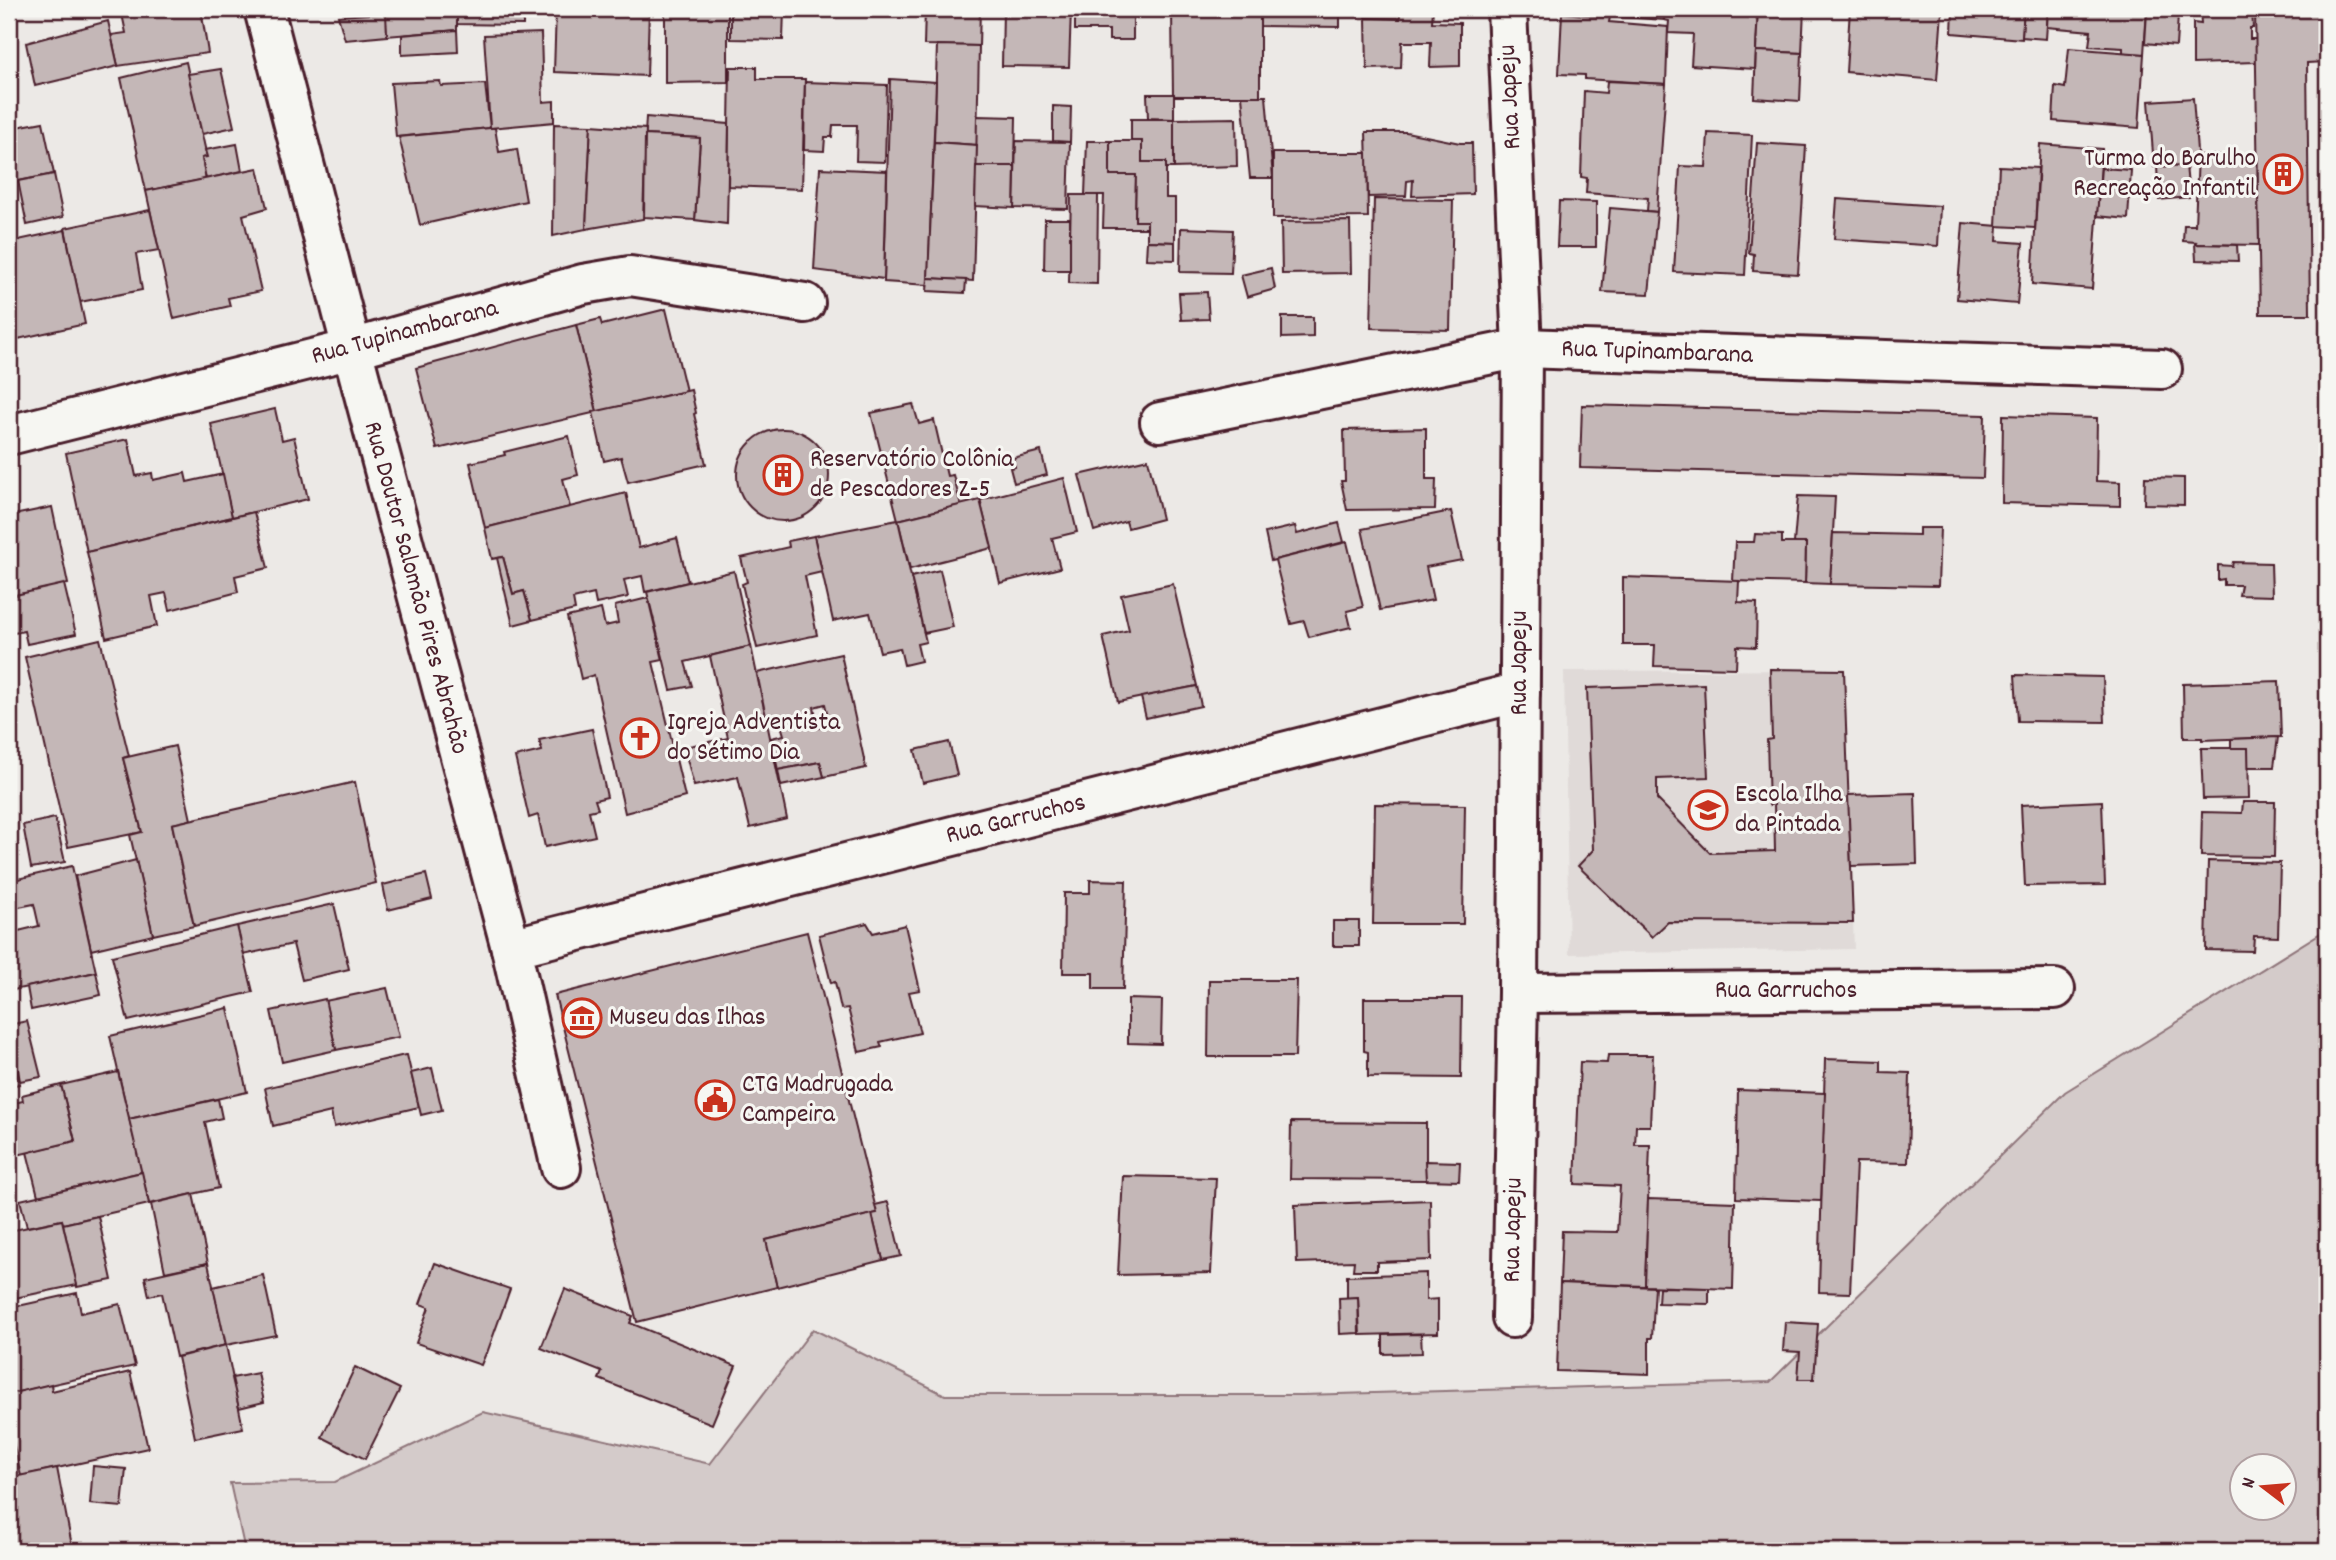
<svg xmlns="http://www.w3.org/2000/svg" width="2336" height="1560" font-family="Dekko,sans-serif">
	<rect width="100%" height="100%" fill="#ece9e6"/>
	<filter id="ink" filterUnits="userSpaceOnUse"><feTurbulence type="fractalNoise" baseFrequency=".0143" numOctaves="2"/><feDisplacementMap in="SourceGraphic" scale="14" xChannelSelector="R" yChannelSelector="G"/><feConvolveMatrix kernelMatrix="1 2 1 2 8 2 1 2 1" color-interpolation-filters="sRGB"/></filter>
	<g filter="url(#ink)">
		<polygon fill="#e0dad8" points="1844,670 1854,949 1569,954 1564,671"/>
		<path fill="#d4cbca" stroke="#8f757a" stroke-width="2" fill-rule="evenodd" d="M2327,929V1551H245L230,1483L335,1482L483,1412L710,1464L813,1329L945,1395H1302L1770,1382L2065,1092ZM2242,1466H2284V1508H2242Z"/>
		<g fill="#c4b7b7" stroke="#4a1f2b" stroke-width="2" fill-rule="evenodd">
			<polygon points="121,9 201,9 208,53 118,66 111,35 126,33"/>
			<polygon points="385,9 457,9 457,30 387,36"/>
			<polygon points="457,9 523,9 523,25 457,24"/>
			<polygon points="556,9 649,9 647,76 554,72"/>
			<polygon points="665,9 728,9 728,82 665,83"/>
			<polygon points="731,9 784,9 783,40 731,39"/>
			<polygon points="925,9 980,9 979,46 924,45"/>
			<polygon points="1003,9 1071,9 1069,67 1002,66"/>
			<polygon points="1075,9 1133,10 1133,40 1109,40 1109,30 1075,30"/>
			<polygon points="1172,9 1260,9 1260,96 1173,96"/>
			<polygon points="1260,9 1340,9 1340,27 1260,26"/>
			<polygon points="1366,9 1433,9 1400,11 1366,11"/>
			<polygon points="1565,9 1665,9 1664,20 1565,13"/>
			<polygon points="1665,9 1758,9 1755,69 1691,65 1693,34 1668,33 1669,21 1664,20"/>
			<polygon points="1758,9 1804,9 1802,53 1756,51"/>
			<polygon points="1850,9 1953,9 1953,12 1942,12 1937,80 1846,72"/>
			<polygon points="1953,9 2024,9 2022,39 1952,33"/>
			<polygon points="2024,9 2048,9 2046,39 2022,37"/>
			<polygon points="2048,9 2147,9 2144,54 2123,53 2123,48 2089,46 2091,31 2047,27"/>
			<polygon points="2147,9 2181,9 2181,15 2147,12"/>
			<polygon points="2200,9 2252,9 2253,28 2250,28 2250,39 2256,39 2256,62 2193,64 2193,23 2201,24"/>
			<polygon points="2255,9 2327,9 2326,62 2307,63 2310,314 2260,314"/>
			<polygon points="1433,10 1432,22 1460,23 1460,66 1430,67 1431,42 1402,42 1401,68 1367,69 1366,18 1400,19 1400,11"/>
			<polygon points="2147,12 2178,15 2176,46 2145,43"/>
			<polygon points="386,13 387,36 345,40 338,16"/>
			<polygon points="1562,13 1610,17 1609,22 1668,27 1666,84 1585,79 1585,75 1559,74"/>
			<polygon points="108,21 118,66 35,86 26,43"/>
			<polygon points="457,30 458,52 402,55 402,35"/>
			<polygon points="541,33 543,102 554,101 554,122 490,128 484,35"/>
			<polygon points="937,45 979,46 977,145 934,142"/>
			<polygon points="2069,48 2144,54 2139,128 2053,121 2055,86 2065,88"/>
			<polygon points="1756,51 1802,53 1800,101 1754,98"/>
			<polygon points="186,62 207,157 202,158 206,179 146,191 121,78"/>
			<polygon points="730,67 757,67 757,79 805,79 802,189 728,186"/>
			<polygon points="221,69 234,127 202,134 188,74"/>
			<polygon points="890,79 936,82 928,285 884,282"/>
			<polygon points="440,81 441,86 485,84 490,128 396,137 391,83"/>
			<polygon points="1607,81 1666,84 1657,212 1647,211 1648,198 1586,193 1587,178 1581,177 1584,91 1606,93"/>
			<polygon points="805,82 887,85 885,162 856,161 857,125 833,125 832,137 825,137 824,151 804,150"/>
			<polygon points="1147,94 1174,94 1174,119 1148,118"/>
			<polygon points="1242,96 1266,96 1273,178 1250,178"/>
			<polygon points="2193,98 2198,164 2154,167 2149,101"/>
			<polygon points="1053,106 1071,107 1070,142 1053,141"/>
			<polygon points="977,116 1016,117 1015,166 976,166"/>
			<polygon points="646,117 729,124 727,224 695,220 700,138 645,135"/>
			<polygon points="1236,118 1237,166 1174,168 1174,119"/>
			<polygon points="1131,119 1174,119 1174,168 1165,168 1166,162 1142,162 1142,141 1131,141"/>
			<polygon points="43,122 54,174 9,183 9,145 15,144 11,128"/>
			<polygon points="554,124 591,125 586,229 553,236"/>
			<polygon points="591,125 646,129 643,219 586,229"/>
			<polygon points="490,128 495,128 499,152 517,149 526,201 420,225 399,137"/>
			<polygon points="1366,132 1406,132 1460,143 1472,143 1473,194 1412,196 1413,180 1407,181 1406,196 1368,197"/>
			<polygon points="1708,133 1752,135 1745,275 1674,272 1680,166 1706,167"/>
			<polygon points="645,135 700,138 695,220 644,217"/>
			<polygon points="1016,141 1070,142 1068,209 1014,208"/>
			<polygon points="1087,141 1110,141 1110,175 1136,175 1135,221 1147,221 1147,228 1103,228 1104,195 1085,195"/>
			<polygon points="1110,141 1142,141 1142,162 1166,162 1166,198 1175,198 1175,242 1147,241 1147,221 1135,221 1136,175 1110,175"/>
			<polygon points="934,142 977,145 973,281 928,278"/>
			<polygon points="1757,143 1806,146 1798,274 1753,271 1754,254 1749,253"/>
			<polygon points="237,144 242,171 206,179 202,158 207,157 205,150"/>
			<polygon points="2040,144 2102,149 2092,289 2032,284"/>
			<polygon points="1273,153 1367,153 1368,217 1273,218"/>
			<polygon points="2198,155 2257,155 2259,245 2195,244 2196,242 2183,241 2184,225 2195,225"/>
			<polygon points="2186,165 2189,197 2159,200 2157,167"/>
			<polygon points="976,166 1015,166 1014,208 975,206"/>
			<polygon points="1999,166 2038,168 2035,228 1996,226"/>
			<polygon points="258,168 267,208 243,215 261,291 228,298 230,306 174,319 146,191"/>
			<polygon points="820,168 887,171 884,279 814,270"/>
			<polygon points="2101,168 2131,170 2128,219 2097,216"/>
			<polygon points="54,174 63,217 27,225 18,181"/>
			<polygon points="1071,195 1098,195 1097,284 1069,283"/>
			<polygon points="1374,199 1453,200 1450,330 1371,328"/>
			<polygon points="1837,199 1940,206 1938,246 1834,239"/>
			<polygon points="1559,201 1596,202 1596,247 1557,247"/>
			<polygon points="1610,208 1657,212 1649,294 1602,292"/>
			<polygon points="150,210 159,250 136,254 142,290 80,302 65,228"/>
			<polygon points="1045,219 1070,219 1070,270 1044,270"/>
			<polygon points="1350,221 1351,273 1282,274 1281,222"/>
			<polygon points="1963,223 1998,226 1997,241 2023,243 2017,304 1957,299"/>
			<polygon points="1181,228 1233,230 1231,273 1180,272"/>
			<polygon points="65,230 85,324 9,341 9,242"/>
			<polygon points="1147,241 1175,242 1175,260 1146,259"/>
			<polygon points="2195,244 2237,245 2238,261 2196,260"/>
			<polygon points="1271,268 1275,289 1247,297 1241,275"/>
			<polygon points="928,278 966,280 965,293 927,291"/>
			<polygon points="1207,292 1209,319 1181,320 1179,293"/>
			<polygon points="666,309 686,391 597,412 576,325 600,319 602,325"/>
			<polygon points="1282,317 1313,317 1313,337 1282,338"/>
			<polygon points="576,325 597,412 437,449 416,368"/>
			<polygon points="691,390 696,413 694,414 706,464 628,482 621,457 604,461 593,412"/>
			<polygon points="913,404 919,424 934,420 947,476 953,475 961,505 898,520 871,413"/>
			<polygon points="1582,405 1985,415 1983,478 1581,468 1580,467"/>
			<polygon points="275,409 282,440 294,437 308,499 232,517 211,424"/>
			<polygon points="2003,415 2097,418 2096,481 2120,482 2120,506 2002,503"/>
			<polygon points="1426,428 1426,479 1436,479 1435,509 1347,510 1341,481 1345,481 1344,430"/>
			<circle cx="783" cy="475" r="46"/>
			<polygon points="569,436 578,475 563,479 570,507 485,528 470,463 505,455 504,452"/>
			<polygon points="128,439 136,476 152,473 153,480 185,473 187,482 223,474 232,517 87,552 66,453"/>
			<polygon points="1041,451 1047,475 1014,483 1010,468 1015,467 1013,458"/>
			<polygon points="1148,459 1162,519 1128,528 1126,521 1094,531 1079,475"/>
			<polygon points="2145,477 2184,478 2184,505 2144,504"/>
			<polygon points="1064,478 1077,532 1052,538 1060,568 1000,583 980,500"/>
			<polygon points="626,493 639,548 677,538 688,582 645,592 642,576 624,580 628,597 596,604 594,594 573,599 575,610 532,620 524,591 513,594 503,557 492,559 485,528"/>
			<polygon points="1798,496 1835,497 1830,584 1805,583 1806,543 1794,543"/>
			<polygon points="980,500 992,548 910,569 898,520"/>
			<polygon points="52,507 68,584 11,596 9,585 9,516"/>
			<polygon points="1451,511 1462,560 1426,567 1433,600 1380,610 1362,529"/>
			<polygon points="254,512 268,568 235,576 238,592 170,610 166,593 151,596 157,626 106,638 87,552"/>
			<polygon points="898,520 926,642 917,644 921,661 904,665 900,648 880,652 870,613 833,621 814,536"/>
			<polygon points="1339,523 1344,542 1271,561 1265,533 1295,526 1297,534"/>
			<polygon points="1919,528 1940,528 1938,586 1830,584 1833,533 1919,535"/>
			<polygon points="1755,534 1782,535 1782,543 1806,543 1805,583 1733,581 1735,542 1754,542"/>
			<polygon points="814,536 822,572 805,576 817,635 757,648 742,584 747,582 741,558 789,547 788,541"/>
			<polygon points="1347,542 1363,607 1347,611 1351,627 1309,637 1304,621 1291,624 1275,560"/>
			<polygon points="503,557 513,594 524,591 532,620 513,625 497,558"/>
			<polygon points="2233,562 2271,563 2272,596 2239,595 2241,585 2224,585 2224,579 2218,580 2218,565 2232,566"/>
			<polygon points="940,570 953,627 924,633 911,577"/>
			<polygon points="734,571 751,646 685,662 692,686 671,690 647,592"/>
			<polygon points="1623,577 1739,581 1738,602 1757,603 1756,647 1737,646 1736,668 1654,666 1655,645 1623,645"/>
			<polygon points="64,584 76,634 27,644 24,631 9,634 9,585 11,596"/>
			<polygon points="1173,584 1197,686 1118,702 1103,636 1129,630 1121,595"/>
			<polygon points="648,598 663,660 653,662 685,797 625,813 594,675 581,679 567,617 601,609 605,626 618,623 615,606"/>
			<polygon points="100,639 129,756 123,758 142,832 68,847 25,657"/>
			<polygon points="751,646 787,819 750,828 738,777 694,786 684,747 728,738 710,656"/>
			<path d="M841,654L866,768L824,777L820,762L778,770L771,738L784,735L778,715L766,717L757,673ZM825,704L830,725L818,728L814,707Z"/>
			<polygon points="1770,669 1844,670 1853,923 1668,922 1652,937 1578,866 1593,850 1587,688 1704,684 1708,777 1657,779 1657,799 1710,853 1775,851 1774,804 1769,805 1767,740 1772,739"/>
			<polygon points="2015,675 2103,677 2105,722 2018,721"/>
			<polygon points="2279,681 2281,737 2202,740 2202,738 2184,738 2183,684"/>
			<polygon points="1197,686 1201,706 1146,718 1141,697"/>
			<polygon points="592,729 607,797 595,800 598,809 589,811 595,836 545,847 538,815 529,818 515,757 542,751 539,740"/>
			<polygon points="2278,737 2274,767 2248,767 2248,748 2231,748 2231,739"/>
			<polygon points="949,742 957,775 923,783 915,750"/>
			<polygon points="175,746 191,820 172,824 194,926 153,935 130,835 142,832 123,758"/>
			<polygon points="2201,748 2248,748 2249,798 2203,799"/>
			<polygon points="820,762 824,777 781,786 778,770"/>
			<polygon points="355,782 376,883 194,926 172,824"/>
			<polygon points="1915,793 1917,864 1851,866 1848,795"/>
			<polygon points="2102,801 2105,885 2025,886 2021,805"/>
			<polygon points="2243,802 2275,802 2274,857 2201,856 2202,812 2242,813"/>
			<polygon points="1375,804 1465,805 1463,924 1373,924"/>
			<polygon points="55,818 65,862 31,868 23,825"/>
			<polygon points="136,860 153,935 91,950 75,876"/>
			<polygon points="2208,861 2280,863 2278,937 2254,936 2253,951 2206,950"/>
			<polygon points="72,866 96,972 9,991 9,910 14,932 39,926 34,904 9,909 9,881"/>
			<polygon points="426,874 432,899 388,910 383,885"/>
			<polygon points="1090,880 1126,881 1123,989 1093,989 1093,973 1063,973 1064,893 1090,893"/>
			<polygon points="334,904 349,969 302,980 293,944 243,955 237,926"/>
			<rect x="1333" y="921" width="26" height="25"/>
			<polygon points="867,923 873,933 905,925 920,990 909,992 920,1033 880,1042 882,1047 859,1052 848,1008 841,1009 835,982 831,983 819,935"/>
			<polygon points="237,926 253,992 128,1021 112,956"/>
			<polygon points="807,932 877,1213 766,1240 777,1287 637,1322 555,995"/>
			<polygon points="96,972 101,995 31,1010 27,987"/>
			<polygon points="1209,980 1297,980 1295,1057 1208,1057"/>
			<polygon points="387,988 399,1037 336,1050 325,1001"/>
			<polygon points="1364,998 1462,998 1461,1078 1368,1077 1368,1052 1364,1051"/>
			<polygon points="325,999 336,1050 282,1062 271,1011"/>
			<polygon points="1128,999 1162,1000 1161,1044 1128,1043"/>
			<polygon points="228,1008 247,1092 129,1119 110,1036"/>
			<polygon points="27,1021 41,1077 20,1081 9,1025"/>
			<polygon points="9,1033 20,1084 9,1086"/>
			<polygon points="405,1055 407,1055 419,1107 334,1127 331,1112 273,1126 265,1088"/>
			<polygon points="1608,1055 1653,1055 1650,1126 1636,1126 1635,1145 1650,1145 1645,1286 1560,1283 1562,1231 1617,1232 1620,1186 1575,1184 1580,1062 1607,1063"/>
			<polygon points="1825,1059 1881,1061 1881,1072 1910,1073 1908,1163 1856,1162 1850,1293 1819,1292"/>
			<polygon points="432,1068 442,1110 421,1115 411,1073"/>
			<polygon points="118,1072 142,1172 38,1196 27,1152 75,1141 61,1085"/>
			<polygon points="61,1085 75,1141 9,1157 9,1104 23,1101 22,1095"/>
			<polygon points="1738,1090 1825,1093 1821,1201 1736,1198"/>
			<polygon points="218,1099 222,1118 205,1122 219,1188 149,1204 129,1119"/>
			<polygon points="1291,1122 1426,1123 1426,1180 1290,1179"/>
			<polygon points="1425,1161 1460,1162 1459,1181 1426,1180"/>
			<polygon points="142,1172 149,1204 63,1224 62,1220 27,1227 20,1200"/>
			<polygon points="1123,1176 1216,1178 1211,1273 1118,1275"/>
			<polygon points="193,1194 208,1263 165,1272 151,1204"/>
			<polygon points="1648,1199 1735,1202 1733,1289 1645,1286"/>
			<polygon points="1430,1200 1431,1260 1377,1262 1377,1270 1353,1270 1354,1261 1297,1263 1295,1205"/>
			<polygon points="888,1202 901,1256 883,1260 872,1214 877,1213 875,1205"/>
			<polygon points="872,1214 883,1260 777,1287 766,1240"/>
			<polygon points="98,1216 112,1280 77,1287 63,1224"/>
			<polygon points="62,1220 77,1285 10,1299 9,1231"/>
			<polygon points="208,1263 226,1345 176,1357 162,1293 149,1296 145,1277"/>
			<polygon points="435,1263 510,1289 487,1353 486,1353 481,1365 416,1343 429,1307 420,1304"/>
			<polygon points="1426,1273 1426,1300 1438,1299 1438,1333 1360,1335 1358,1297 1347,1298 1347,1276"/>
			<polygon points="263,1275 276,1335 226,1345 213,1287"/>
			<polygon points="1560,1283 1655,1287 1652,1338 1649,1338 1649,1374 1557,1371"/>
			<polygon points="1659,1287 1709,1288 1709,1304 1658,1303"/>
			<polygon points="565,1289 633,1316 630,1323 736,1366 712,1424 599,1379 602,1372 541,1348"/>
			<polygon points="77,1293 81,1313 120,1304 135,1366 9,1394 9,1308"/>
			<polygon points="1358,1297 1359,1333 1340,1334 1339,1298"/>
			<polygon points="1785,1322 1818,1324 1814,1379 1798,1379 1800,1352 1783,1351"/>
			<polygon points="1421,1334 1422,1353 1383,1354 1383,1335"/>
			<polygon points="226,1345 243,1428 195,1438 178,1357"/>
			<polygon points="355,1367 400,1389 365,1459 322,1437"/>
			<polygon points="130,1372 148,1448 21,1476 9,1424 9,1394 51,1384 52,1391"/>
			<polygon points="258,1373 264,1402 239,1408 232,1378"/>
			<polygon points="93,1466 126,1469 122,1507 90,1504"/>
			<polygon points="57,1468 73,1551 9,1551 9,1478"/>
		</g>
		<g fill="none" stroke-linecap="round" stroke-linejoin="round">
			<g stroke="#4a1f2b" stroke-width="44">
				<g id="minor">
					<polyline points="264,9 352,349 511,948 561,1168"/>
					<polyline points="1507,9 1522,348 1518,993 1512,1318"/>
					<polyline points="1160,422 1522,348 2162,369"/>
					<polyline points="9,435 352,349 583,284 630,276 805,303"/>
					<polyline points="511,948 1520,692"/>
					<polyline points="1518,993 2055,989"/>
				</g>
			</g>
			<use href="#minor" stroke="#f6f6f2" stroke-width="38"/>
		</g>
	</g>
	<defs>
		<g id="building-ring" transform="scale(2.0125)"><circle r="9.5" fill="#f6f6f2" stroke="#c8321e" stroke-width="1.5"/><path d="M-4-6H4V6H1V3H-1V6H-4ZM-2.5-4.3h1.7v1.8h-1.7ZM.8-4.3h1.7v1.8H.8ZM-2.5-1h1.7V.8h-1.7ZM.8-1h1.7V.8H.8Z" fill="#c8321e"/></g>
		<g id="church-ring" transform="scale(2.0125)"><circle r="9.5" fill="#f6f6f2" stroke="#c8321e" stroke-width="1.5"/><path d="M-1.2-6h2.4v3.5h3.3v2.4h-3.3V6h-2.4V-.1h-3.3v-2.4h3.3Z" fill="#c8321e"/></g>
		<g id="school-ring" transform="scale(2.0125)"><circle r="9.5" fill="#f6f6f2" stroke="#c8321e" stroke-width="1.5"/><path d="M0-5L7-2L0 1L-7-2ZM-4 1L0 2.5L4 1V4Q0 6-4 4Z" fill="#c8321e"/></g>
		<g id="museum-ring" transform="scale(2.0125)"><circle r="9.5" fill="#f6f6f2" stroke="#c8321e" stroke-width="1.5"/><path d="M0-6L6-3V-2H-6V-3ZM-5-1h2V3h-2ZM-1-1h2V3h-2ZM3-1h2V3H3ZM-6 4H6V6H-6Z" fill="#c8321e"/></g>
		<g id="civic-ring" transform="scale(2.0125)"><circle r="9.5" fill="#f6f6f2" stroke="#c8321e" stroke-width="1.5"/><path d="M-.6-6.5H3V-4.5H.6V-3L4-1V1h2V6H-6V1h2V-1L-.6-3ZM-1.2 2.5V6h2.4V2.5Z" fill="#c8321e"/></g>
	</defs>
	<g fill-rule="evenodd">
		<use href="#building-ring" x="2283" y="174"/>
		<use href="#building-ring" x="783" y="475"/>
		<use href="#church-ring" x="640" y="738"/>
		<use href="#school-ring" x="1708" y="810"/>
		<use href="#museum-ring" x="582" y="1018"/>
		<use href="#civic-ring" x="715" y="1100"/>
	</g>
	<g text-anchor="middle" dominant-baseline="central" stroke-width="6" stroke-linejoin="round" paint-order="stroke">
		<g font-size="26" fill="#4a1f2b" stroke="#f6f6f2">
			<text transform="translate(1511 97) rotate(-93)">Rua Japeju</text>
			<text transform="translate(405 333) rotate(-15)">Rua Tupinambarana</text>
			<text transform="translate(1657 353) rotate(2)">Rua Tupinambarana</text>
			<text transform="translate(415 588) rotate(75)">Rua Doutor Salomão Pires Abrahão</text>
			<text transform="translate(1520 663) rotate(-90)">Rua Japeju</text>
			<text transform="translate(1016 820) rotate(-14)">Rua Garruchos</text>
			<text x="1786" y="991">Rua Garruchos</text>
			<text transform="translate(1514 1230) rotate(-89)">Rua Japeju</text>
		</g>
		<g font-size="26" fill="#4a1f2b" stroke="#f6f6f2" text-anchor="start">
			<text x="2256" y="159" text-anchor="end">Turma do Barulho<tspan x="2256" dy="30">Recreação Infantil</tspan></text>
			<text x="810" y="460">Reservatório Colônia<tspan x="810" dy="30">de Pescadores Z-5</tspan></text>
			<text x="667" y="723">Igreja Adventista<tspan x="667" dy="30">do Sétimo Dia</tspan></text>
			<text x="1735" y="795">Escola Ilha<tspan x="1735" dy="30">da Pintada</tspan></text>
			<text x="609" y="1018">Museu das Ilhas</text>
			<text x="742" y="1085">CTG Madrugada<tspan x="742" dy="30">Campeira</tspan></text>
		</g>
	</g>
	<rect width="2336" height="1560" fill="none" stroke="#f6f6f2" stroke-width="35"/>
	<rect x="18" y="18" width="2301" height="1525" fill="none" stroke="#4a1f2b" stroke-width="2.5" filter="url(#ink)"/>
	<g transform="translate(2263 1487) rotate(286)"><circle r="33" fill="#f6f6f2" stroke="#b1a0a2" stroke-width="2"/>
	<path d="M0-5L12 26L0 18L-12 26Z" fill="#c8321e"/>
	<text y="-10" font-size="19" font-weight="bold" text-anchor="middle" fill="#4a1f2b">N</text>
	</g>
</svg>
